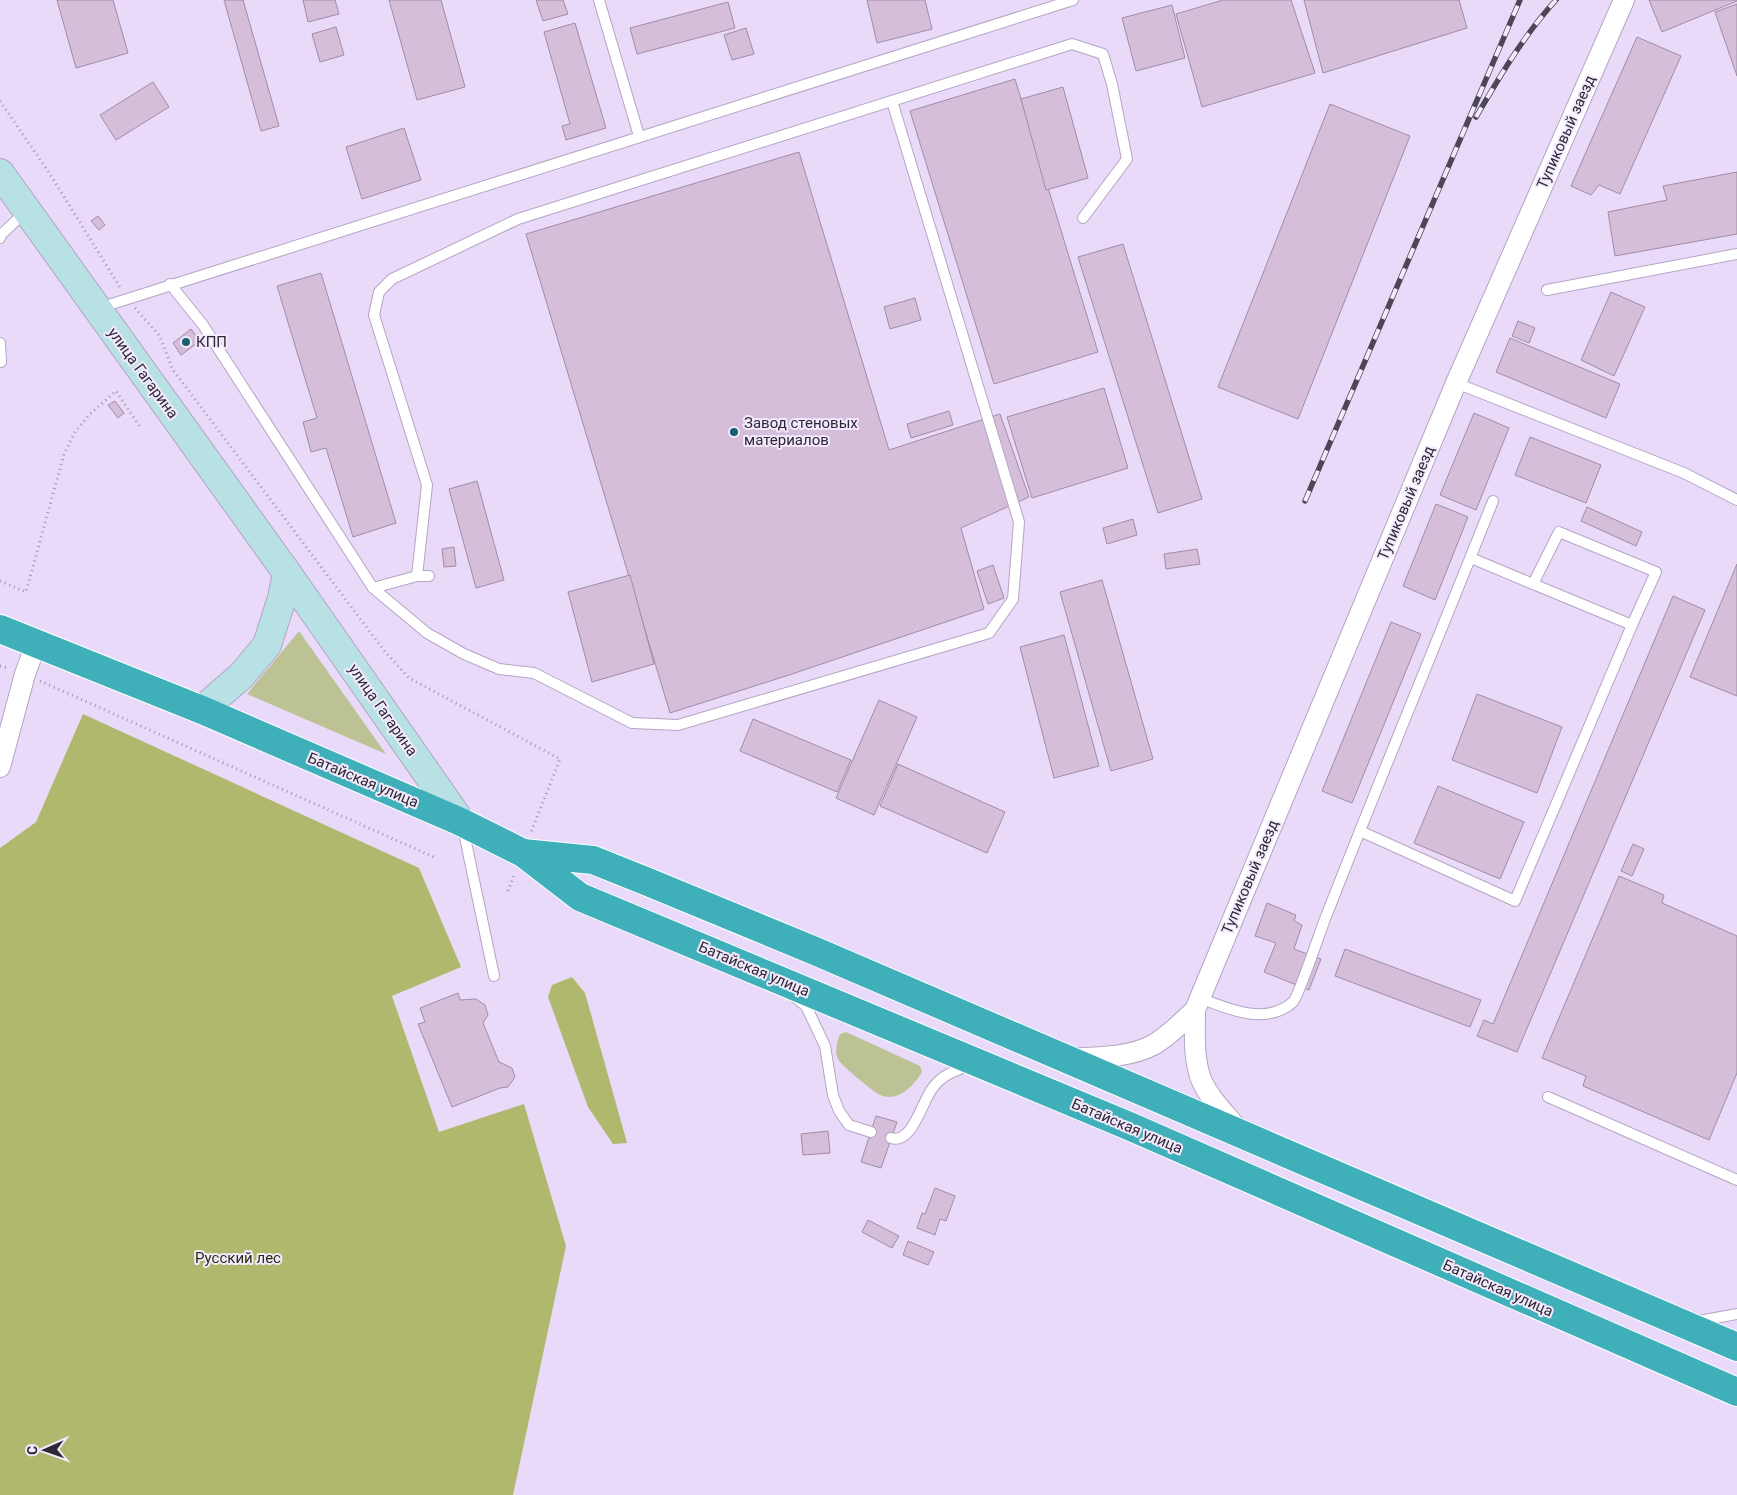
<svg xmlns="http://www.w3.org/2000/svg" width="1737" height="1495" font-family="Roboto,sans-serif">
	<rect width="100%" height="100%" fill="#eadafa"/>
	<g fill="#bcc294">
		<polygon points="299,631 386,754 247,694"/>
		<path d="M846,1032L920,1066L922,1072C913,1087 896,1104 878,1094C870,1089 863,1082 856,1077C850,1071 841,1065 837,1057C835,1050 837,1042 840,1034Z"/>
	</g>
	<g fill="#b0b86e">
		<polygon points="83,714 419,868 461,967 392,996 439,1132 524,1104 566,1246 513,1495 0,1495 0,848 36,822"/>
		<polygon points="572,977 585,993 627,1143 613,1144 588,1107 548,997 552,985"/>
	</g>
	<g fill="#d5beda" stroke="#a18ba5">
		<polygon points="57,0 113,0 128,53 76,68"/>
		<polygon points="224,0 243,0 279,126 261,131"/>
		<polygon points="303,0 335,0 339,14 308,22"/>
		<polygon points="389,0 441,0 465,87 417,100"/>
		<polygon points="536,0 563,0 568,14 543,21"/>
		<polygon points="867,0 925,0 932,29 877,43"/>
		<polygon points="1223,0 1291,0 1315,73 1202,107 1176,14"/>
		<polygon points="1304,0 1459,0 1467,28 1323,73"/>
		<polygon points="1649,0 1737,0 1737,1 1662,32"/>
		<polygon points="728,2 735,28 637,54 630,28"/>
		<polygon points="1737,4 1737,76 1715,12"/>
		<polygon points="1172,5 1185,58 1136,71 1122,18"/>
		<polygon points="575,23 606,128 566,140 562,126 570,124 544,32"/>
		<polygon points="336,27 344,55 320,62 312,34"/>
		<polygon points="746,28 754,54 732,60 724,35"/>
		<polygon points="1637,37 1681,56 1620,194 1599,185 1591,195 1571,186"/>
		<polygon points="1015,79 1098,352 994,384 910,111"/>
		<polygon points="153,82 169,107 116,140 100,115"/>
		<polygon points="1063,87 1088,178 1046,190 1021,99"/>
		<polygon points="1330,104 1410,136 1298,419 1218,387"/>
		<polygon points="404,128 421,180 362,199 346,147"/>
		<polygon points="799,152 889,450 1000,414 1029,497 961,528 984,609 789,675 670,713 526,234"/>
		<polygon points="1737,172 1737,234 1615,256 1608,212 1667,200 1663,186"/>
		<polygon points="98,216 105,225 99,230 91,221"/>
		<polygon points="1123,244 1202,499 1158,513 1078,257"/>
		<polygon points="321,273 396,523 353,537 326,448 311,452 303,422 317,418 277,286"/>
		<polygon points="1611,292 1645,307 1614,376 1581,360"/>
		<polygon points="915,298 921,320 890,329 884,307"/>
		<polygon points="1518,321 1535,328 1529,343 1512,336"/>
		<polygon points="191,329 200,341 181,355 173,343"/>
		<polygon points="1510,338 1620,384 1606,418 1496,372"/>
		<polygon points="1104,388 1128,468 1032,498 1007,417"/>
		<polygon points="115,401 124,413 118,418 108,405"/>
		<polygon points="949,411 953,425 911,438 907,424"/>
		<polygon points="1474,413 1509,428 1476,510 1440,495"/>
		<polygon points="1530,437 1601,465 1586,503 1515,475"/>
		<polygon points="477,481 504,580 476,588 449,489"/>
		<polygon points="1436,504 1468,517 1435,600 1403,586"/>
		<polygon points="1587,507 1642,532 1636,546 1581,521"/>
		<polygon points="1133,519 1137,535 1107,544 1103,528"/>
		<polygon points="454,547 456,566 444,567 442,549"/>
		<polygon points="1197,549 1200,564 1166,569 1164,554"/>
		<polygon points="1737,564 1737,696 1690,677"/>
		<polygon points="993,565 1004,598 988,604 977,571"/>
		<polygon points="630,575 654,664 592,682 568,592"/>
		<polygon points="1102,580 1153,759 1111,771 1060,592"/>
		<polygon points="1673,596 1705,610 1517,1052 1477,1036 1484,1020 1493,1024"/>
		<polygon points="1391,622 1421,634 1352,803 1322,791"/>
		<polygon points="1064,635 1099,766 1054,778 1020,647"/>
		<polygon points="1477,694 1562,727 1537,793 1452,760"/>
		<polygon points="879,700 917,717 874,815 836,798"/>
		<polygon points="753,719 851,760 837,792 740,751"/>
		<polygon points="898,764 1005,812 987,853 880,806"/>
		<polygon points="1438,786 1524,822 1500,879 1414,843"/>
		<polygon points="1633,844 1644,849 1632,876 1621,871"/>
		<polygon points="1619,876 1664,895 1662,903 1737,936 1737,1073 1709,1140 1583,1086 1586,1076 1542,1058"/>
		<polygon points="1267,903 1296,915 1294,921 1302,925 1294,949 1321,959 1309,990 1264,972 1276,943 1255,936"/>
		<polygon points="1345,949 1481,1000 1470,1027 1335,976"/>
		<polygon points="458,993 460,1000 476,999 485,1005 488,1015 483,1023 499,1062 512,1068 515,1077 508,1087 500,1088 452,1107 418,1024 425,1022 420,1008"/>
		<polygon points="876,1116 897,1122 881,1168 861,1162"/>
		<polygon points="828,1131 830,1153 803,1155 801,1134"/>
		<polygon points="935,1188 955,1196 946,1221 940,1219 935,1235 917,1228 922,1213 925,1214"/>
		<polygon points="868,1220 899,1236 892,1248 862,1232"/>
		<polygon points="908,1241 934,1252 928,1265 903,1255"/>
	</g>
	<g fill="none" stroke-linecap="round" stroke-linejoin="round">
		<g stroke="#b4a5c3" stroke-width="12">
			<g id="service">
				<polyline points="599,0 639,136"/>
				<polyline points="0,238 1,235 26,211"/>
				<polyline points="170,284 203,325 373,588 417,576 429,576"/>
				<polyline points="1547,290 1737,254"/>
				<polyline points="99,308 1073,0"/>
				<polyline points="0,343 1,362"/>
				<polyline points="1456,383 1684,473 1737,500"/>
				<polyline points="417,576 427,485 374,315 379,292 392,279 518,219 1072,44 1103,54 1112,84 1127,159 1083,218"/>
				<polyline points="1533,584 1632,625"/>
				<polyline points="373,588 427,633 464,654 499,669 534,673 632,723 678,725 989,633 1013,599 1019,522 892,101"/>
				<polyline points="463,828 494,976"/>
				<polyline points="1360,831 1515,901 1632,625 1656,572 1559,532 1533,584 1471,558"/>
				<polyline points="796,998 806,1006 825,1046 833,1095 839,1111 849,1125 871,1132"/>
				<path d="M1200,998C1228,1009 1266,1026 1293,1002C1299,996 1321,928 1327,914C1381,776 1438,639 1493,501"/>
				<polyline points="1548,1097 1737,1180"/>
				<path d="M891,1138C912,1145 922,1102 932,1089C941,1075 956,1070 971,1065"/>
				<polyline points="1694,1322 1737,1314"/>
			</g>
		</g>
		<g stroke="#b4a5c3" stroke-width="22">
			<g id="minor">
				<polyline points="0,767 25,674 36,644"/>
				<path d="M1195,1010C1195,1033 1193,1057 1201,1079C1209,1099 1227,1115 1240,1132"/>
				<path d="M1069,1059C1095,1057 1129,1058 1153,1045C1169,1036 1182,1022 1195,1010L1456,383L1624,0"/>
			</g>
		</g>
		<g stroke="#b4a5c3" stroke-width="30">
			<g id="secondary">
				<polyline points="0,173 287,573 461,822"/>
				<polyline points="202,710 242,675 267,645 282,598 287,573"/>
			</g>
		</g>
		<g stroke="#fff" stroke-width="30">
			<g id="trunk">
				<polyline points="0,629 202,710 461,822 523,853 580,897 1129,1126 1737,1392"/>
				<polyline points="523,853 593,860 648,882 815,951 1737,1347"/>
			</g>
		</g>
		<g stroke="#a195ad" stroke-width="3" stroke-dasharray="1 4" stroke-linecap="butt">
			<polyline points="0,101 50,174 121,289"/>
			<polyline points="135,308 159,335 173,370 386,653 409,678 560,759 531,832"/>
			<polyline points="0,581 26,592 64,454 75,432 90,414 116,391 140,427"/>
			<polyline points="0,666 8,668"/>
			<polyline points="40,681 436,858"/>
			<polyline points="508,891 515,873"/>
		</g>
		<use href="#service" stroke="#fff" stroke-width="10"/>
		<use href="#minor" stroke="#fff" stroke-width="20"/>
		<use href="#secondary" stroke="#b7e1e5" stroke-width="28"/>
		<use href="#trunk" stroke="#3fb0ba" stroke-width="28"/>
		<g stroke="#4d4655" stroke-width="5.5">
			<g id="rail">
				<path d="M1476,117C1500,76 1524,35 1556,0"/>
				<polyline points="1305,501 1520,0"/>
			</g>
		</g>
		<use href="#rail" stroke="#f4eafe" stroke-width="4" stroke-dasharray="11" stroke-linecap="butt"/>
	</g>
	<g fill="#175f6f" stroke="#f4eafe" stroke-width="2">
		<circle cx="186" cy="342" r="5"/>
		<circle cx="734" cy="432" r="5"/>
	</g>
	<g text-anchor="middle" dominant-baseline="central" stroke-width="4" stroke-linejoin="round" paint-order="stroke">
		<g font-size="15" fill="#2e2834" stroke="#f4eafe">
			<text transform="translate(1566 132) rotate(-66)">Тупиковый заезд</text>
			<text transform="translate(143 373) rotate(54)">улица Гагарина</text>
			<text transform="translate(1406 503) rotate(-67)">Тупиковый заезд</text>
			<text transform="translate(383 710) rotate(55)">улица Гагарина</text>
			<text transform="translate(363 780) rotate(23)">Батайская улица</text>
			<text transform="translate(1250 877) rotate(-67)">Тупиковый заезд</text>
			<text transform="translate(754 969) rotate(23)">Батайская улица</text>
			<text transform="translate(1127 1126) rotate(23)">Батайская улица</text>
			<text transform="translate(1498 1288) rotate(24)">Батайская улица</text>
		</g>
		<g font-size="15" fill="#2e2834" stroke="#f4eafe" text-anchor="start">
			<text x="196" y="342">КПП</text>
			<text x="744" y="423">Завод стеновых<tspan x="744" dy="17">материалов</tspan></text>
		</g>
		<g font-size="15" fill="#2b2d0d" stroke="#f4eafe">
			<text x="238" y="1258">Русский лес</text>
		</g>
	</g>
	<g transform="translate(45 1450) rotate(268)" stroke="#f4eafe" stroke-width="4" paint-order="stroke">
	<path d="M0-4L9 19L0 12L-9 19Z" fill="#2e2834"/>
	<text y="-8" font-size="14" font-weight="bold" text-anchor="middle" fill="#2e2834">С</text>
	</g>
</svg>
